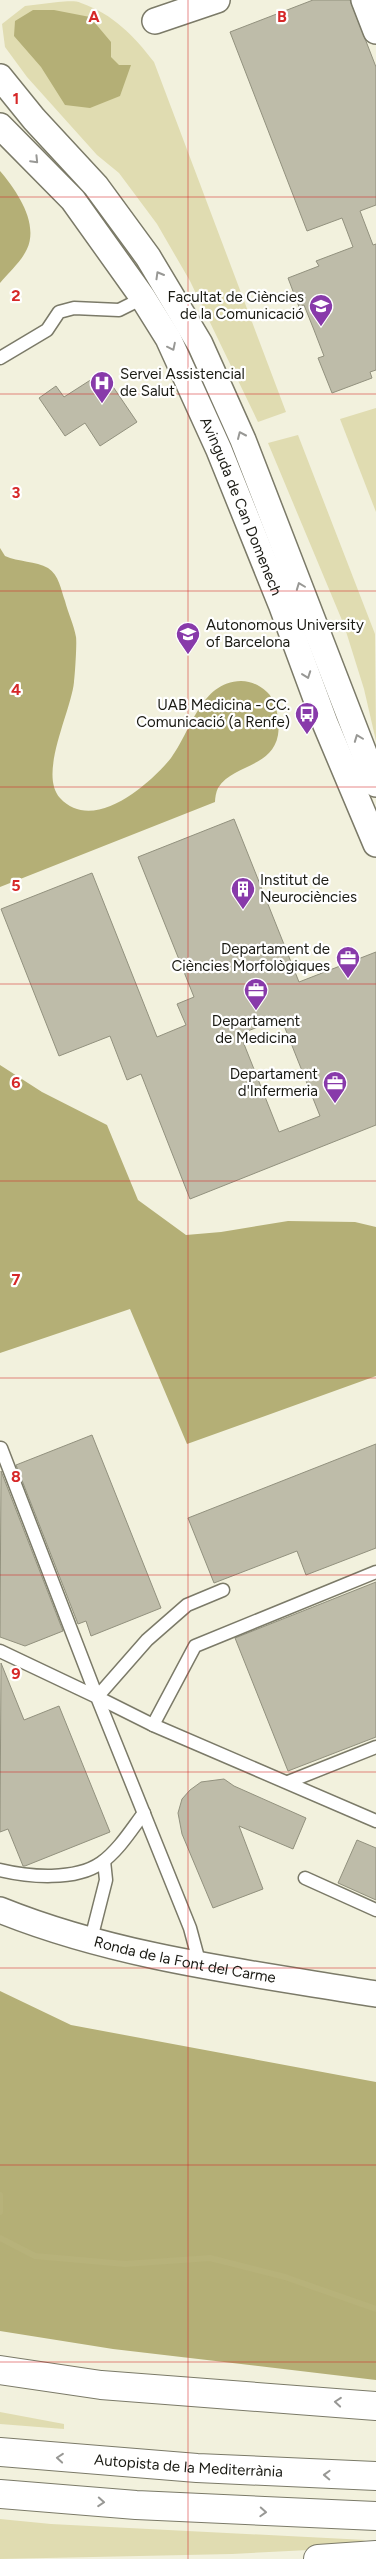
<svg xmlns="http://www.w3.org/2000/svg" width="376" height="2559" font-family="Figtree,sans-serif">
	<rect width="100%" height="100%" fill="#f2f1dd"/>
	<g fill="#e0dcb1">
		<path d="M58,2C65,2 74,0 81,3C113,14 134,36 154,62L286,412L258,422L190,281L157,224L119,173L97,155L27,77L5,47L2,24L25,6Z"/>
		<polygon points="376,408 376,512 340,419"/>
		<polygon points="298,435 375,634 376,741 364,689 344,625 268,443"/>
		<polygon points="0,2412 64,2424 64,2429 0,2424"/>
		<polygon points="0,2519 51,2524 366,2540 329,2549 232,2554 0,2559"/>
	</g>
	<g fill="#b4af76">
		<polygon points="33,10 54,10 90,17 111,42 111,57 119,65 131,65 120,96 90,108 65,105 41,67 14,36 15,21"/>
		<path d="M0,171C17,191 39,223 27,249C21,262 9,272 0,283Z"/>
		<path d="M0,548L5,556C18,562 36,561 48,568C59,575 61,590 65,601C68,613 74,625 76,637C77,643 75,675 74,682C71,712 38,774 60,798C93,834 149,785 171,758C191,732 200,682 241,681C251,681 259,685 267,692C277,701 280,722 278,735C272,768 233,764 218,788C216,792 215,798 215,802L0,887Z"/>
		<polygon points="0,1065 42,1092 107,1125 138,1200 186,1235 221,1232 288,1221 355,1222 376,1227 376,1376 187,1444 130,1309 0,1353"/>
		<polygon points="0,1991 71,2025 376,2082 376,2380 113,2349 0,2331"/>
	</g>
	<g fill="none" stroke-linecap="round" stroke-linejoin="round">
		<g stroke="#b7b27a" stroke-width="6">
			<polyline points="0,2195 0,2212"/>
			<polyline points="0,2238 35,2256 125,2264 210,2258 285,2277 376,2309"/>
		</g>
	</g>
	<g fill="#bebca9" stroke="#92917e" fill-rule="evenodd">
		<polygon points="313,0 350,0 376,67 376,205 360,211 373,245 376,244 376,370 370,372 372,378 332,393 318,358 324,356 314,330 304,305 299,307 288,278 319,266 316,261 353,247 342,218 307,231 230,32"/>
		<polygon points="103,372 137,422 100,446 85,423 65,436 39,398 56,386 64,397"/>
		<path d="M234,819L299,982L376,952V1125L190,1199L141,1074L127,1080L110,1036L59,1056L1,909L92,873L157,1037L186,1025L177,1004L194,997L138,857ZM281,1018L320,1116L279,1132L240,1034Z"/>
		<polygon points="92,1435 161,1608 91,1636 86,1621 78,1624 16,1465"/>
		<polygon points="376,1444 376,1548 306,1575 297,1551 214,1583 188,1518"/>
		<polygon points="1,1471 63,1631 25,1646 0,1637"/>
		<polygon points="376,1582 376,1737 288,1771 235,1638"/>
		<polygon points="1,1663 24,1720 59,1706 110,1832 25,1866 23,1866 8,1829 0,1832"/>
		<polygon points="224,1779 234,1786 306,1818 293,1849 239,1826 263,1889 213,1908 182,1834 178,1813 182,1799 190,1790 201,1782"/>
		<polygon points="357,1840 376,1848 376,1900 338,1883"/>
	</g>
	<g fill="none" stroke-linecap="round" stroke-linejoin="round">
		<g stroke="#7b7a68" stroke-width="15">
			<g id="lane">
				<polyline points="0,358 47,330 59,312 74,308 119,310 143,298"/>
				<polyline points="1,1448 97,1697 153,1725 376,1821"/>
				<polyline points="0,1651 97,1697 190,1928 200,1965"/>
				<polyline points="97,1697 147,1640 187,1605 223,1590"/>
				<polyline points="153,1725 195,1646 376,1572"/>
				<polyline points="288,1782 376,1747"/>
				<path d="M0,1870C29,1877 75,1881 101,1863C119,1850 131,1830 144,1813"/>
				<polyline points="305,1878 376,1910"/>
				<polyline points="91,1939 106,1880 104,1861"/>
			</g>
		</g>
		<g stroke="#7b7a68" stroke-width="28">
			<g id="street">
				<polyline points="364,0 376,31"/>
				<polyline points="155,21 217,0"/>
				<polyline points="0,77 34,119 96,186 148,257 200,344 243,440 376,784"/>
				<path id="s1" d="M0,126L73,200L143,298L168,338L219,450L281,604L325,723L376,844"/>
				<path id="s2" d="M0,1910C119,1958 250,1973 376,1994"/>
			</g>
		</g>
		<g stroke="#7b7a68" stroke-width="30">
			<g id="highway">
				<polyline points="0,2370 101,2385 376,2406"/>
				<path id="s3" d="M0,2452L197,2468L376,2476"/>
				<polyline points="0,2494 136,2505 376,2516"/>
				<polyline points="318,2559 376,2555"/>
			</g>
		</g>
		<use href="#lane" stroke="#fff" stroke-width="12"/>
		<use href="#street" stroke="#fff" stroke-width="25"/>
		<use href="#highway" stroke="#fff" stroke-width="28"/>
	</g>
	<defs><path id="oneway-chevron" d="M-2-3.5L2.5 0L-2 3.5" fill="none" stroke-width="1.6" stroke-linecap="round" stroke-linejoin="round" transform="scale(1.25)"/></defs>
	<g stroke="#989895">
		<use href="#oneway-chevron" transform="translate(35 160) rotate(46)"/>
		<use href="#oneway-chevron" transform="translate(159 275) rotate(-120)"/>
		<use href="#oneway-chevron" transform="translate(172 347) rotate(64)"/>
		<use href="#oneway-chevron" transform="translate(241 435) rotate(-114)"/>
		<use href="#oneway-chevron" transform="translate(300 586) rotate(-111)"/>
		<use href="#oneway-chevron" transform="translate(307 675) rotate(70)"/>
		<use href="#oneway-chevron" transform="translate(358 738) rotate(-111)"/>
		<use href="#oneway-chevron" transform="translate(338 2402) rotate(-175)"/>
		<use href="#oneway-chevron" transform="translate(60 2458) rotate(-175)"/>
		<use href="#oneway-chevron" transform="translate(327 2475) rotate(-178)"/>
		<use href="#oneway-chevron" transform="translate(101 2502) rotate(4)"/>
		<use href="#oneway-chevron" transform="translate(263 2512) rotate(3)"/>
	</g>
	<path fill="none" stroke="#d62828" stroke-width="1" stroke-opacity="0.55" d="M188,0V2559M0,197H376M0,394H376M0,591H376M0,787H376M0,984H376M0,1181H376M0,1378H376M0,1575H376M0,1772H376M0,1968H376M0,2165H376M0,2362H376"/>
	<defs>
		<g id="university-pin" transform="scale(1.25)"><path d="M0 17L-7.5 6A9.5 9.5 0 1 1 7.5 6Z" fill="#883aaa" stroke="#fff"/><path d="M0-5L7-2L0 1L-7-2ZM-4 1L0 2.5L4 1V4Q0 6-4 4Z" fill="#fff"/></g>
		<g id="hospital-pin" transform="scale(1.25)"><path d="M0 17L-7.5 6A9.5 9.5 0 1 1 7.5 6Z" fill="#883aaa" stroke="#fff"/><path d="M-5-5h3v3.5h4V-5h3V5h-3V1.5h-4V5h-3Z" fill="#fff"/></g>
		<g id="bus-pin" transform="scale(1.25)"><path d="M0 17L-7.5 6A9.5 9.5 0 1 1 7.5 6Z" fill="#883aaa" stroke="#fff"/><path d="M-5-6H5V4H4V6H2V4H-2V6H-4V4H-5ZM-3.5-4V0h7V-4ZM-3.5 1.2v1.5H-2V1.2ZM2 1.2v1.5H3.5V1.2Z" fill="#fff"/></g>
		<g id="building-pin" transform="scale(1.25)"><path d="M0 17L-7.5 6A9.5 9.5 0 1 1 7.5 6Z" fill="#883aaa" stroke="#fff"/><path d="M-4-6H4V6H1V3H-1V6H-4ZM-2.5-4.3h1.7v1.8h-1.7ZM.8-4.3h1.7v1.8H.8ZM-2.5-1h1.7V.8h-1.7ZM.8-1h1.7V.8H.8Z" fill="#fff"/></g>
		<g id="office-pin" transform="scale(1.25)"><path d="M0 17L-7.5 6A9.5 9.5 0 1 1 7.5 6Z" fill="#883aaa" stroke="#fff"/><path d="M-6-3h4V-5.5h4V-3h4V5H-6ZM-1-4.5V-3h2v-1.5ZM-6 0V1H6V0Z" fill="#fff"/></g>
	</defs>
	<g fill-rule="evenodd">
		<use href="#university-pin" x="321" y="306"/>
		<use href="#hospital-pin" x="102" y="383"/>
		<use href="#university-pin" x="188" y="634"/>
		<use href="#bus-pin" x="307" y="714"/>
		<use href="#building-pin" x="243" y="889"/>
		<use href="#office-pin" x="348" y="958"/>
		<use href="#office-pin" x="256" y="990"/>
		<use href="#office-pin" x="335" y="1083"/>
	</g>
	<g text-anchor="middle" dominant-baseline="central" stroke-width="4.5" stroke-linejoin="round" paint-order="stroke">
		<g font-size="15" fill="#1a1a13" stroke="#fff" text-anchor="end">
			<text x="304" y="297">Facultat de Ciències<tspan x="304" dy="17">de la Comunicació</tspan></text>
			<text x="120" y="374" text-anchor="start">Servei Assistencial<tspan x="120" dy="17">de Salut</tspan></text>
			<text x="206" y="625" text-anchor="start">Autonomous University<tspan x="206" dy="17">of Barcelona</tspan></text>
			<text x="290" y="705">UAB Medicina - CC.<tspan x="290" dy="17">Comunicació (a Renfe)</tspan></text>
			<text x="260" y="880" text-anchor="start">Institut de<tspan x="260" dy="17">Neurociències</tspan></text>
			<text x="330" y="949">Departament de<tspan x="330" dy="17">Ciències Morfològiques</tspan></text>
			<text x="256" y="1021" text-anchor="middle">Departament<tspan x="256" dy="17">de Medicina</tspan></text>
			<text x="318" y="1074">Departament<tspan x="318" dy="17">d'Infermeria</tspan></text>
		</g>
		<g font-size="15" fill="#1a1a13" stroke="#fff">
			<text stroke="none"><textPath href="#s1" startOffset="455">Avinguda de Can Domenech</textPath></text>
			<text stroke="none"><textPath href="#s2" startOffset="192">Ronda de la Font del Carme</textPath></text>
			<text stroke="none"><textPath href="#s3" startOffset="189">Autopista de la Mediterrània</textPath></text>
		</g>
	</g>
	<g font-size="16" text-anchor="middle" font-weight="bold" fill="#d62828" stroke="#fff" stroke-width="4.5" stroke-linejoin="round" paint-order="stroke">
		<text x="94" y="22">A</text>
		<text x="282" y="22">B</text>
		<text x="16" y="104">1</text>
		<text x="16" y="301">2</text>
		<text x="16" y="498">3</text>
		<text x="16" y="695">4</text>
		<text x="16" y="891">5</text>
		<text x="16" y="1088">6</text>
		<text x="16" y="1285">7</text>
		<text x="16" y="1482">8</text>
		<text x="16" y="1679">9</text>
	</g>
</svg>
